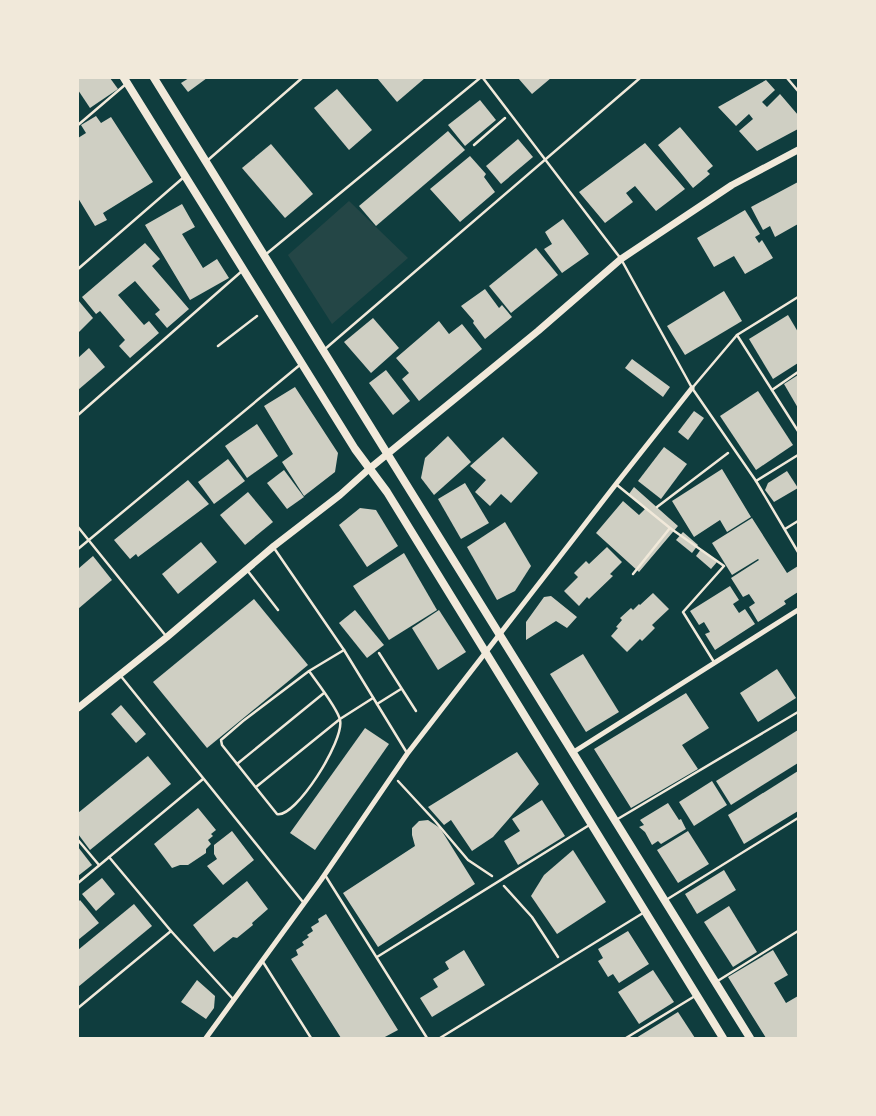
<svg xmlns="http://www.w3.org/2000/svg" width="876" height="1116" font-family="'Crimson Pro',serif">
	<rect width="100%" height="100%" fill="#0f3d3e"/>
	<polygon fill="#244646" points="349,201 408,258 332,324 288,255"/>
	<g fill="#cfcfc3">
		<polygon points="78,78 110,78 118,89 90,108 78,90"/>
		<polygon points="189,78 207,78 188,92 181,83"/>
		<polygon points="377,78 425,78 397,102"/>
		<polygon points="518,78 551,78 532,94"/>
		<polygon points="766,80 775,90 762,102 767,107 780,94 798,115 798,129 757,151 739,131 753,119 749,114 736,126 718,107"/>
		<polygon points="337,89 372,130 349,150 314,108"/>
		<polygon points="480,100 496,120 465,146 448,125"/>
		<polygon points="96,116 101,123 111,117 153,182 103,213 107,220 95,226 78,198 78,138 86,133 81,125"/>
		<polygon points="680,127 713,166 707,171 710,174 693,188 658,145"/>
		<polygon points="448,131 465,150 376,226 359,206"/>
		<polygon points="518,139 533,157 501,184 486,166"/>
		<polygon points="645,143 685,189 656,211 635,186 626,193 633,202 605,223 579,192"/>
		<polygon points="271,144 313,194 285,218 242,168"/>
		<polygon points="470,156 486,174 484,177 495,192 460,222 430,189"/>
		<polygon points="798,182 798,224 775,237 770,226 763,230 751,207"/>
		<polygon points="182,204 195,227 182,234 203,268 217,259 229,278 190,300 145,225"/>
		<polygon points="745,210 760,234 755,237 759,243 762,240 773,258 745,274 734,256 714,267 697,238"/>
		<polygon points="563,219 589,254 562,273 544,249 552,244 545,232"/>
		<polygon points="145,243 160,259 152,266 189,309 167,328 155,314 160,310 135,281 118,295 144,325 149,321 159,333 130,358 119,346 125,340 100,311 96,314 82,297"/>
		<polygon points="536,248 558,275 511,313 489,286"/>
		<polygon points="485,289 499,308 502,305 512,317 485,339 473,323 474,321 461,306"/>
		<polygon points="724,291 742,321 685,355 667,326"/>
		<polygon points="78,300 93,318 78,333"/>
		<polygon points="788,315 798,332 798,363 773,379 749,339"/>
		<polygon points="373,318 399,348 371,373 344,342"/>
		<polygon points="439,321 449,334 462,324 482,349 419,401 402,379 409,373 396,358"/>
		<polygon points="89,348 105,367 78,390 78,358"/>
		<polygon points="632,359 670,387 663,397 625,368"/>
		<polygon points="386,370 410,401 393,415 369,383"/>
		<polygon points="798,375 798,408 784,384"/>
		<polygon points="295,387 338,453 335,472 304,496 282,462 293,454 264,406"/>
		<polygon points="758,391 793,445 756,470 720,416"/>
		<polygon points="694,411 704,418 688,440 678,432"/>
		<polygon points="257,424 278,456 247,478 225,446"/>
		<polygon points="448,436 471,462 434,495 421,478 425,458"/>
		<polygon points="503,437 538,473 511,503 501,494 490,506 475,492 486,480 470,466"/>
		<polygon points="664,447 687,464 661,499 638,481"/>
		<polygon points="228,459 245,481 214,504 198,482"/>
		<polygon points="722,469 751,517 727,532 720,520 694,537 672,501"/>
		<polygon points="284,470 304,497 287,509 267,483"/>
		<polygon points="787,471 798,488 774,502 765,490 768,483"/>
		<polygon points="188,480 209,504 138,557 136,554 130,559 114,540"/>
		<polygon points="465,483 489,523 461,539 438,499"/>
		<polygon points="634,487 678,526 639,572 596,533 623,501 639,515 645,509 629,494"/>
		<polygon points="248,492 273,522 245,545 220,515"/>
		<polygon points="360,508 376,510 398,546 367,567 339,525"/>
		<polygon points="752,518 787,573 798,566 798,592 784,601 786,604 758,622 749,607 755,603 749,594 743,597 731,578 759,560 758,559 732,575 712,543"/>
		<polygon points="505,522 531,566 515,591 497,600 467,547"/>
		<polygon points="683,532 698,545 692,553 676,540"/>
		<polygon points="201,542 217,562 178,594 162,574"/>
		<polygon points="607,547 622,562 610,574 613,576 589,599 587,597 579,606 564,591 578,577 574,573 586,561 589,564"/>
		<polygon points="701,549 717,562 711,569 696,556"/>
		<polygon points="404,553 437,610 389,640 353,586"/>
		<polygon points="93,556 112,580 78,609 78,569"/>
		<polygon points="730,586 739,600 733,604 739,613 745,609 755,624 715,650 705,634 710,632 704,622 699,625 690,611"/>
		<polygon points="653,593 669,609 652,625 655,628 642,641 640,639 627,652 611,636 618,628 616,627 622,620 620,618 631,608 633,610 639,604 640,605"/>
		<polygon points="551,596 577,617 567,628 556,621 526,640 526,622 544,597"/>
		<polygon points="254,599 308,665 207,748 153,682"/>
		<polygon points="355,610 384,645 367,658 339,623"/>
		<polygon points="439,610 466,652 438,670 412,628"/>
		<polygon points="583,654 619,712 586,732 550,674"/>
		<polygon points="777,669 796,698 758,722 740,693"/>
		<polygon points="686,693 709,728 682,745 698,769 631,808 594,749"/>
		<polygon points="121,705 146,734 136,743 111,714"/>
		<polygon points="365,728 389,744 315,850 290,833"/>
		<polygon points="798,730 798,763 731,805 716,781"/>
		<polygon points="517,752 539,784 493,837 472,851 451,820 444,825 428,807"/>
		<polygon points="148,756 171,784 90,850 78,834 78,813"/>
		<polygon points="798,771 798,811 744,844 728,815"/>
		<polygon points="712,781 727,805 694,826 679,802"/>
		<polygon points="542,800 565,836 518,865 504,841 520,831 512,819"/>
		<polygon points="668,803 679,820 681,819 686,829 661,844 658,841 652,845 645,832 639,827 644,825 640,820"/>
		<polygon points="198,808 216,830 211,834 213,836 208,840 211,844 206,849 206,853 188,865 180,865 172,868 154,844"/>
		<polygon points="428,820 440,828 475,884 378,947 343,893 415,846 412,835 412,828 419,821"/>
		<polygon points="232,831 254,860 223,885 207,866 217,859 214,854 214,845"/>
		<polygon points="688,831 709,864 678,883 657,850"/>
		<polygon points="78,847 92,865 78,876"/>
		<polygon points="573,850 606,902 557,934 531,896 544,875"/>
		<polygon points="724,870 736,890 697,914 685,894"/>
		<polygon points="102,878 115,894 96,911 82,894"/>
		<polygon points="247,881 268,909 252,923 253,925 237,938 233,937 214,952 193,925"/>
		<polygon points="80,900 99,923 78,940 78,902"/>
		<polygon points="134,904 152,926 78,987 78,950"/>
		<polygon points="729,906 757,952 733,967 704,922"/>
		<polygon points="326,914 398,1030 383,1038 341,1038 291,959 298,955 296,950 304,945 302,942 309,937 307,935 313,931 311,927 319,922 318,919"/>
		<polygon points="628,931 649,964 619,983 613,974 608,977 598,961 603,958 598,949"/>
		<polygon points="464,950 485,985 432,1017 420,998 438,987 433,979 449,969 445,962"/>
		<polygon points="773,950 788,975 774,983 786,1003 798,996 798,1037 796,1038 766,1038 728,977"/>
		<polygon points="653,970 674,1002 639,1024 618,992"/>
		<polygon points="197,980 215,996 214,1008 206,1019 181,1002"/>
		<polygon points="678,1012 695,1038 636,1038"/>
	</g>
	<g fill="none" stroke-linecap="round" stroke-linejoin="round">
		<g stroke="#f1e9da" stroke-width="2.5">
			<polyline points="474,145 505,118"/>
			<polyline points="218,346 257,316"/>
			<polyline points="657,507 728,453"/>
			<polyline points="398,781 435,821 468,860 492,876"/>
			<polyline points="504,886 532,917 558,957"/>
		</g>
		<g stroke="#f1e9da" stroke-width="2.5">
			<polyline points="483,78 621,259 692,388 756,481 798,552"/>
			<polyline points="787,78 798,91"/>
			<polyline points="78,125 126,84"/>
			<polyline points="208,160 302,78"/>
			<polyline points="265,255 480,78"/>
			<polyline points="78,269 184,177"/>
			<polyline points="737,335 798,431"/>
			<polyline points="325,349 640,78"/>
			<polyline points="693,387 737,335 798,297"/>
			<polyline points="772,390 798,372"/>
			<polyline points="78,415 242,271"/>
			<polyline points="756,481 798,455"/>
			<polyline points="617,485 670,528 724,566 683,612 714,662"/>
			<polyline points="78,527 166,636"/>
			<polyline points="785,529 798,521"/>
			<polyline points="274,548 344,650 407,753"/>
			<polyline points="78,549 301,364"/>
			<polyline points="247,570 278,610"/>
			<polyline points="633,574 670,528"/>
			<polyline points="379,653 416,711"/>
			<path d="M309,671C316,681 338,709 340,720C345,740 295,819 277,814L222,745L221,740L243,721L309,671L344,650"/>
			<polyline points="120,675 303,902"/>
			<polyline points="377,704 401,689"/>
			<polyline points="237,764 324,693"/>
			<polyline points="256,787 340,719 373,698"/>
			<polyline points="616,820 798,712"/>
			<polyline points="78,840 99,865"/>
			<polyline points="109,857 171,931 233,999"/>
			<polyline points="325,875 427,1038"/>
			<polyline points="78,883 203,779"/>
			<polyline points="666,900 798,818"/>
			<polyline points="377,957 591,824"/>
			<polyline points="263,962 311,1038"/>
			<polyline points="716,982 798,931"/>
			<polyline points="78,1008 171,931"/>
			<polyline points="440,1038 643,913"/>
			<polyline points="626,1038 695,996"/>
		</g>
		<g stroke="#f1e9da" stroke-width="5">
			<polyline points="572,753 798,610"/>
			<polyline points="206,1038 321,880 407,754 616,484 692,388"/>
		</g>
		<polyline stroke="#f1e9da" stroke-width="7" points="78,708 167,637 274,546 340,495 369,469 538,331 621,259 732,185 798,150"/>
		<g stroke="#f1e9da" stroke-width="8">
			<polyline points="124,78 355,449 387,492 723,1038"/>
			<polyline points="154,78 750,1038"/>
		</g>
	</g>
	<rect width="876" height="1116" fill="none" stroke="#f1e9da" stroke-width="158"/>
</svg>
